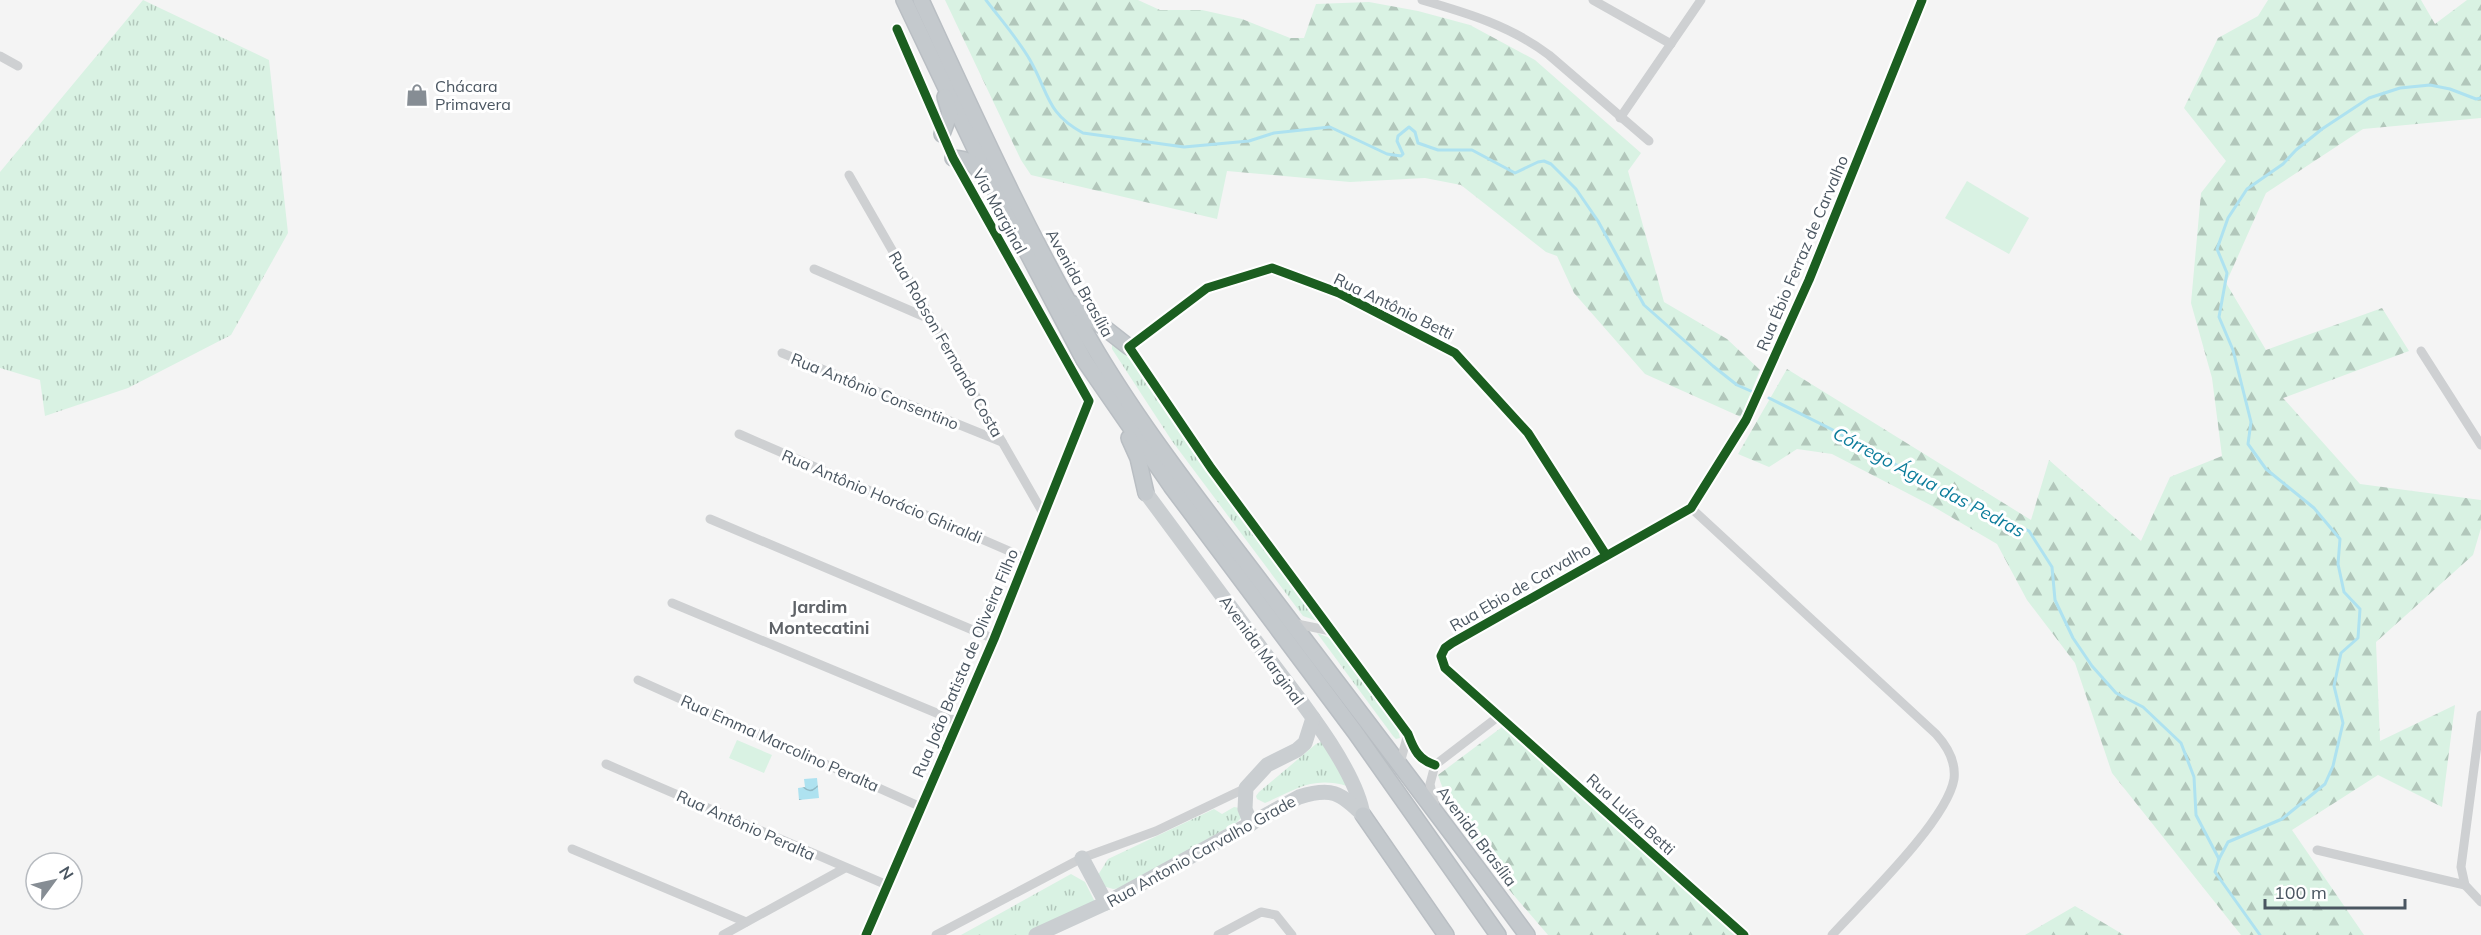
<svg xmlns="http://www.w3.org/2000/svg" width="2481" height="935" font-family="Mulish,sans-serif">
	<defs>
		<pattern id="grass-tufts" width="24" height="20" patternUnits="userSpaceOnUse" patternTransform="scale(1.5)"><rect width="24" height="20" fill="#d9f2e3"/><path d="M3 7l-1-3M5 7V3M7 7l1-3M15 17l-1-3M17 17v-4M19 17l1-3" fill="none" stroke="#b2c7bb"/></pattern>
		<pattern id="forest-firs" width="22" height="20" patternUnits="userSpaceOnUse" patternTransform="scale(1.5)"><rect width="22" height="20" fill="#d9f2e3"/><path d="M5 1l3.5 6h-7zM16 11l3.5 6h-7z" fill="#b2c7bb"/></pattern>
		<pattern id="water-waves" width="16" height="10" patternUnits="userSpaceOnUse" patternTransform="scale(1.5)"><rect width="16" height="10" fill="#aee2f0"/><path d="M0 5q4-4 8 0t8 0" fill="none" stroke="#90bac6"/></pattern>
	</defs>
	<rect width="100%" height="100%" fill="#f4f4f4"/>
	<g fill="url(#grass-tufts)">
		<polygon points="143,0 269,60 288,233 231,335 128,388 45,416 40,380 0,368 0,172"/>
		<polygon points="1112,342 1122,350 1135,365 1232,505 1317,621 1303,616 1172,441 1112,349"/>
		<polygon points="1317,633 1330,638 1397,726 1400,738 1396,739 1393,736"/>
		<path d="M1323,741L1347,786C1311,776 1296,790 1265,803L1257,799L1256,796L1259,792L1316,744Z"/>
		<polygon points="1234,807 1240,808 1242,817 1236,823 1122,888 1113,889 1103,886 1098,875 1108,859 1214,809 1222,814"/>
		<polygon points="1071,874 1085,882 1095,902 1036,935 961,935"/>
	</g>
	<g fill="url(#forest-firs)">
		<polygon points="945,0 1138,0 1160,10 1202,10 1242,19 1290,38 1304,38 1316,4 1369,2 1418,11 1470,25 1535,60 1641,153 1628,171 1664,302 1727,339 1760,370 1741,417 1645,374 1574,293 1557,256 1546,252 1461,185 1425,178 1350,182 1227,171 1217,219 1031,175 1021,160"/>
		<polygon points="2268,0 2421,0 2435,24 2467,0 2481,0 2481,118 2363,129 2266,193 2226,283 2266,350 2382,308 2409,351 2283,398 2360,484 2481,500 2481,528 2473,555 2376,642 2380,741 2455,705 2442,807 2378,775 2292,830 2364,935 2241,935 2112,773 2075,663 2027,600 1997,544 1934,507 1832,454 1797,449 1769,467 1738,454 1787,369 2031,520 2049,460 2141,541 2170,477 2222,456 2212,378 2191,303 2201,193 2226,161 2184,108 2218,38 2258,16"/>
		<path d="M1506,724L1741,935H1548C1508,888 1457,834 1438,775Z"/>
		<polygon points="2075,906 2124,935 2025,935"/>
	</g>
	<g fill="#d9f2e3">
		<polygon points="1967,181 2029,218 2009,254 1945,218"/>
		<polygon points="737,740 772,755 764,773 729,758"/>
	</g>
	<polygon fill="url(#water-waves)" points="817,778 819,798 799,800 798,788 805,787 804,779"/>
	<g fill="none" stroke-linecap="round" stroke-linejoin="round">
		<g stroke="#aee2f0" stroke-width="3">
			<path d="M986,0C1001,20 1018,39 1030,60C1049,93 1046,113 1083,133L1184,147L1249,141L1274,133L1330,127L1387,154L1401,156L1403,154L1397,141L1398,136L1409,127L1415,132L1418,143L1438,150H1472L1515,173L1538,162L1544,161L1551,164L1576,189L1598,221L1644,305L1713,366L1737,385L1753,392"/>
			<polyline points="1769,398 1831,429 1953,496 2029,531 2052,567 2055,600 2073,638 2092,666 2116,693 2143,707 2181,743 2194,777 2196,815 2219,859"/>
			<polyline points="2260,935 2215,872 2219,859 2228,842 2282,819 2325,784 2333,766 2343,723 2334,686 2341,653 2358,638 2360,609 2344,592 2338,564 2340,539 2314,508 2266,469 2248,444 2251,422 2233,350 2219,317 2227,273 2217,249 2228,218 2247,189 2283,164 2296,150 2322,129 2369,98 2400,88 2430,85 2450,89 2476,99 2481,98"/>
		</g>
		<g stroke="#b9bec3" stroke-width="18">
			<g id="trunk">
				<polyline points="904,0 997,195 1084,360 1171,486 1355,732 1498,935"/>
				<path d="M921,0C976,119 1030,239 1097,352C1147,435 1208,512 1267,590C1354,705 1442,819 1527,935"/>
				<polyline points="942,134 950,113 945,97"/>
				<path d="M953,158C968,159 974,163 982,175"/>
				<polyline points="1074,304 1129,347"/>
				<polyline points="1129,438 1138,458 1146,493"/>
				<polyline points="1363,815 1446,935"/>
			</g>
		</g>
		<g stroke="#ced0d2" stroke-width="9">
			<path d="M1422,0C1467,13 1511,26 1549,55L1649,141"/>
			<polyline points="1593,0 1671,44"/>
			<polyline points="0,56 18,66"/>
			<polyline points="1620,118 1701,0"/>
			<polyline points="849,175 1043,513"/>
			<polyline points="814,269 932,320"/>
			<polyline points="2421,351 2481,445"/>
			<polyline points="782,353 1002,442"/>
			<polyline points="739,434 1025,558"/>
			<path d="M1691,508L1936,734C1947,746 1956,762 1954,779C1947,821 1862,902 1832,935"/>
			<polyline points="710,519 994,639"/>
			<polyline points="672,603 958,722"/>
			<polyline points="1292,623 1331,631"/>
			<polyline points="638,680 921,807"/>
			<polyline points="2481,715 2461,867 2465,885 2481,902"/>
			<polyline points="1400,763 1408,734"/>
			<polyline points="606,764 887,885"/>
			<path d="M1435,765C1419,760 1414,750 1408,734L1211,468L1129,347L1207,288L1272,268L1339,293L1455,353L1528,433L1606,555"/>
			<polyline points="1435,807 1430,784 1435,765 1499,716"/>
			<polyline points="572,849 746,922"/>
			<polyline points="2317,850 2465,885"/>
			<polyline points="723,935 845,868"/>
			<polyline points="866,935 994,639 1089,401 953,158 897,29"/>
			<polyline points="936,935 1082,858 1156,831 1246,788"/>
			<polyline points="1218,935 1261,912 1276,915 1292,935"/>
			<polyline points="1744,935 1445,668 1441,656 1445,648 1452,643 1691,508 1746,420 1809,280 1922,0"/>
		</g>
		<g stroke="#caced1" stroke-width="15">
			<path d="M1146,493C1186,547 1226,601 1266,655C1296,695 1356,768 1363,815"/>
			<polyline points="1251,824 1245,809 1246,788 1267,765 1297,750 1305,743 1313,718"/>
			<polyline points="1082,858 1106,903"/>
			<path d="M1036,935L1106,903L1299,797C1331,787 1340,792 1363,815"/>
		</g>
		<use href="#trunk" stroke="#c4c9cd" stroke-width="15"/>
		<g stroke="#fff" stroke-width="13">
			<g id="cycleway">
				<path d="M1435,765C1419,760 1414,750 1408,734L1211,468L1129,347L1207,288L1272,268L1339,293L1455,353L1528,433L1606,555"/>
				<polyline points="866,935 994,639 1089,401 953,158 897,29"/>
				<polyline points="1744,935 1445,668 1441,656 1445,648 1452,643 1691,508 1746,420 1809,280 1922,0"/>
			</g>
		</g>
		<use href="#cycleway" stroke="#1b5e20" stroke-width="9"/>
	</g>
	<defs>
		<g id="shop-bare" transform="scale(1.8)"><path d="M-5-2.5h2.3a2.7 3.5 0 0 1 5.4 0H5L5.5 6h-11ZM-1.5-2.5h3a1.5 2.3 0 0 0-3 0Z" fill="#868d94" stroke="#fff" stroke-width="2.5" paint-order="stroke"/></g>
	</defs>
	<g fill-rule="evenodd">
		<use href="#shop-bare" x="417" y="95"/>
	</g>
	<g text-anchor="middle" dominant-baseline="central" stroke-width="6" stroke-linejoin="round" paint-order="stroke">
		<g font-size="16" fill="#4a5661" stroke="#fff" text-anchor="start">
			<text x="435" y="86">Chácara<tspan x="435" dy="18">Primavera</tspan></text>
		</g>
		<g font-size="16" fill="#4a5661" stroke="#fff">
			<text transform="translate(1000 211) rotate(61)">Via Marginal</text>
			<text transform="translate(1802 253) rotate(-67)">Rua Ébio Ferraz de Carvalho</text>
			<text transform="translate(1080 283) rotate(61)">Avenida Brasília</text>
			<text transform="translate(1394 306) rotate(26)">Rua Antônio Betti</text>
			<text transform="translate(946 344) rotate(60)">Rua Robson Fernando Costa</text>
			<text transform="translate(875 391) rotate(22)">Rua Antônio Consentino</text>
			<text transform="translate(882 496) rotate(23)">Rua Antônio Horácio Ghiraldi</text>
			<text transform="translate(1520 587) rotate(-30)">Rua Ebio de Carvalho</text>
			<text transform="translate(1262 650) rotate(54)">Avenida Marginal</text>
			<text transform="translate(965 663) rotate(-67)">Rua João Batista de Oliveira Filho</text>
			<text transform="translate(780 743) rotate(24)">Rua Emma Marcolino Peralta</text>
			<text transform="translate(1631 814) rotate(42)">Rua Luíza Betti</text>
			<text transform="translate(746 825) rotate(24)">Rua Antônio Peralta</text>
			<text transform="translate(1477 836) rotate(53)">Avenida Brasília</text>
			<text transform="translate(1201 851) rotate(-29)">Rua Antonio Carvalho Grade</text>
		</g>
		<g font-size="18" font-style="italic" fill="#0c7c9b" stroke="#fff">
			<text transform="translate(1929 482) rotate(28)">Córrego Água das Pedras</text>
		</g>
		<g font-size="18" font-weight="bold" fill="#5f6368" stroke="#fff">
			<text x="819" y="606">Jardim<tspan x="819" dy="21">Montecatini</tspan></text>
		</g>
	</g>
	<g transform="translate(54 881) rotate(57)"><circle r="28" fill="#ffffff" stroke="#b7bbc0" stroke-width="1.5"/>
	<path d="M0-4.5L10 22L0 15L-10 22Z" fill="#868d94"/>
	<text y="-9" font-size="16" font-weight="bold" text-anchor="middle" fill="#4a5661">N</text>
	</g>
	<path d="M2265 899v9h140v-9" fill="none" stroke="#4a5661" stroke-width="3"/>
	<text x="2274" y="899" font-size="18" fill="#4a5661" stroke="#ffffff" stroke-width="4.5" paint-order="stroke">100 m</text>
</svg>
